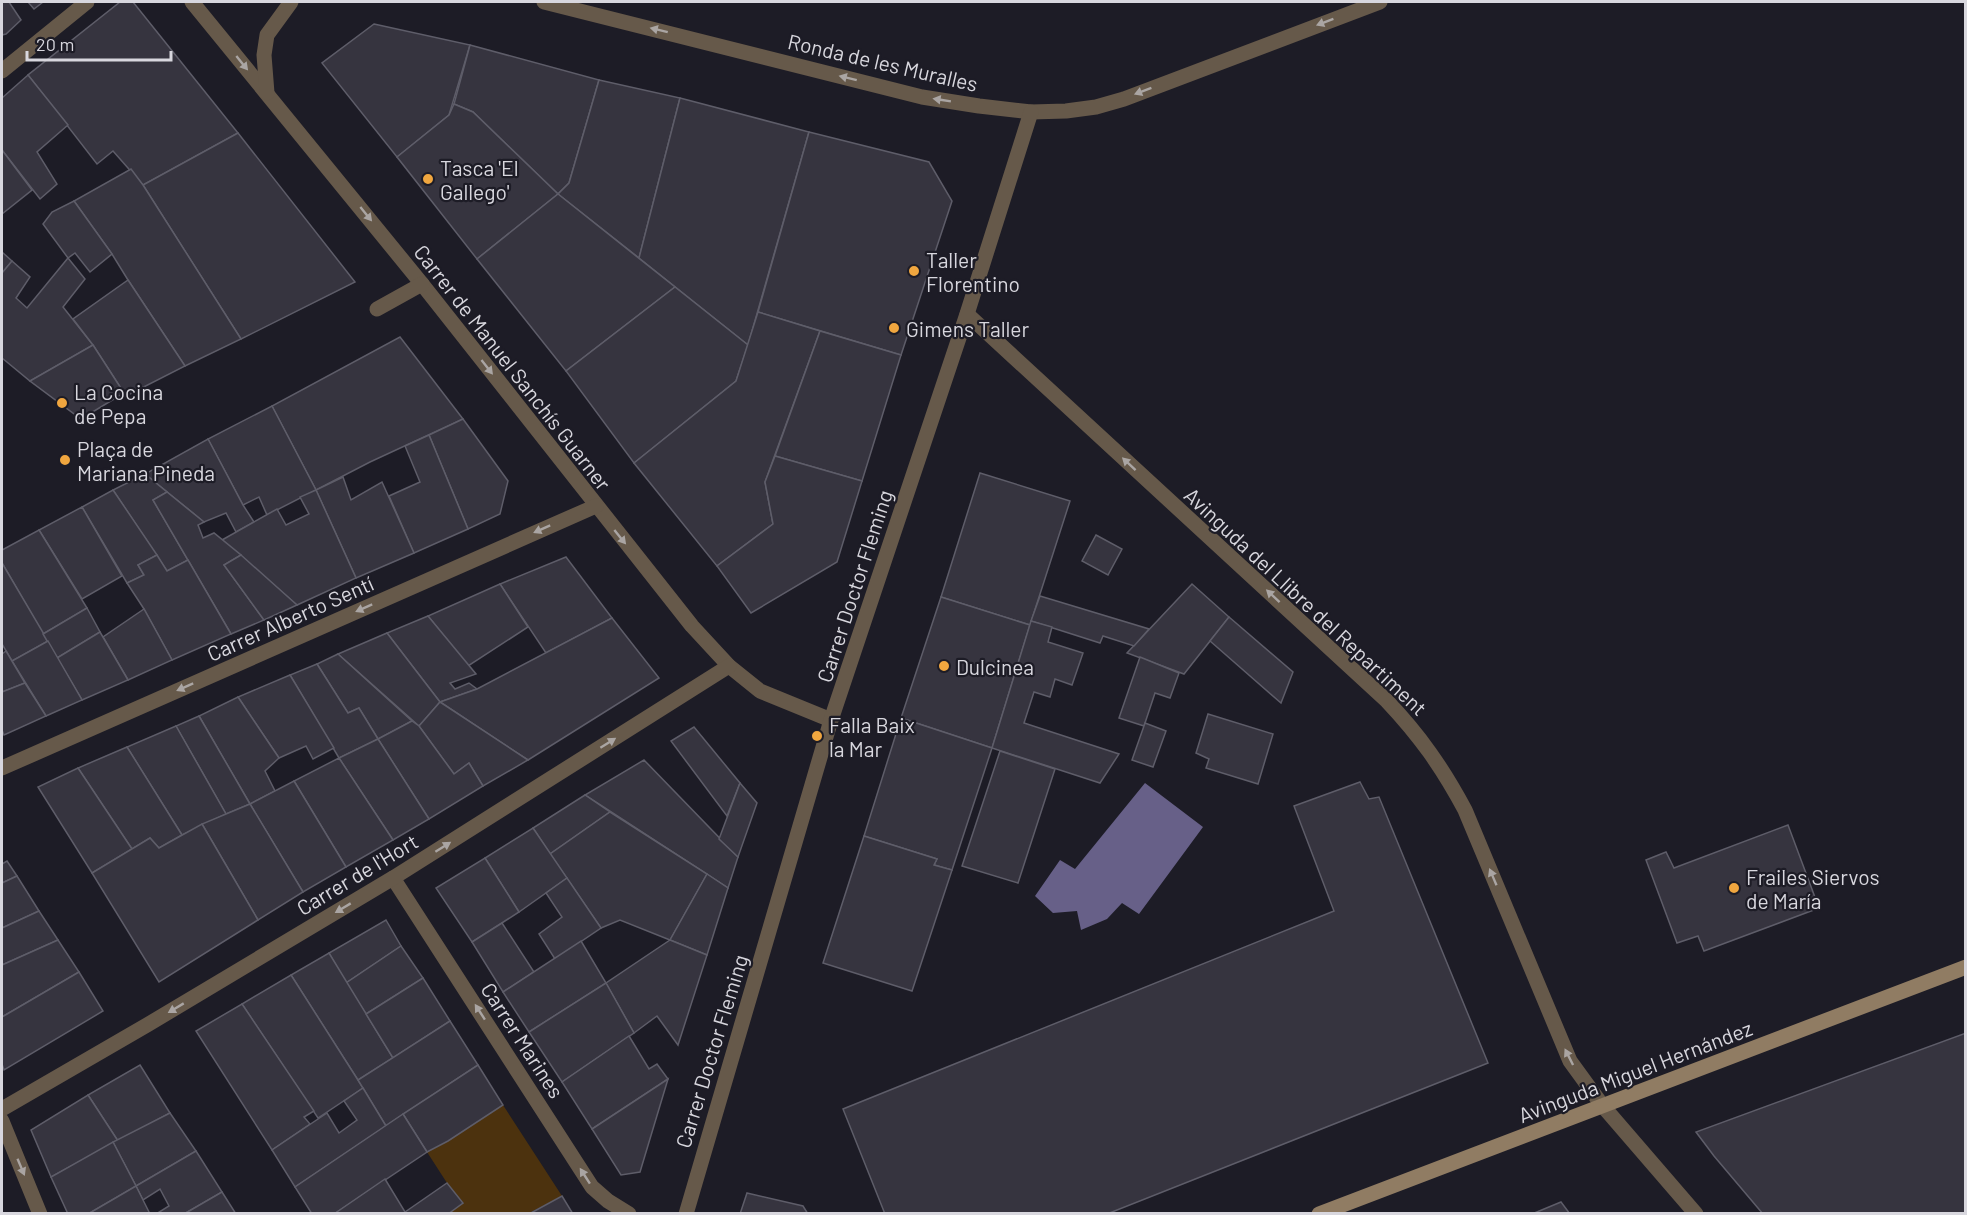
<svg xmlns="http://www.w3.org/2000/svg" width="1967" height="1215" font-family="Barlow,sans-serif">
	<rect width="100%" height="100%" fill="#1d1c26"/>
	<polygon fill="#4c320e" points="503,1105 562,1196 529,1213 448,1213 463,1203 447,1183 427,1152 448,1141"/>
	<polygon fill="#676088" points="1145,783 1203,827 1139,914 1122,903 1107,919 1081,930 1077,911 1053,913 1035,896 1060,860 1075,869"/>
	<g fill="#36343f" stroke="#5e5d69" stroke-width="1.5">
		<polygon points="2,2 9,2 21,20 6,34 2,35"/>
		<polygon points="28,2 43,2 34,9"/>
		<polygon points="120,2 133,2 238,133 143,185 113,151 97,164 28,75"/>
		<polygon points="374,24 470,45 449,115 397,157 322,63"/>
		<polygon points="470,45 599,80 569,183 558,194 473,112 454,104"/>
		<polygon points="28,75 68,125 37,152 57,184 40,199 2,150 2,98"/>
		<polygon points="599,80 680,98 639,258 558,194 569,183"/>
		<polygon points="680,98 809,132 748,345 639,258"/>
		<polygon points="454,104 473,112 558,194 477,259 397,157 449,115"/>
		<polygon points="809,132 929,162 952,201 901,355 758,312"/>
		<polygon points="238,133 355,282 241,339 143,185"/>
		<polygon points="2,150 32,190 2,214"/>
		<polygon points="131,169 143,185 241,339 185,366 128,280 112,254 74,201"/>
		<polygon points="558,194 675,287 566,371 477,259"/>
		<polygon points="74,201 112,254 90,272 75,253 68,258 43,224 52,212"/>
		<polygon points="2,252 12,261 2,273"/>
		<polygon points="68,258 85,279 63,307 93,345 30,381 2,358 2,273 12,261 30,277 16,298 27,308"/>
		<polygon points="128,280 185,366 126,396 93,345 73,319"/>
		<polygon points="675,287 748,345 736,381 634,463 566,371"/>
		<polygon points="758,312 820,331 765,482 773,524 717,566 634,463 736,381"/>
		<polygon points="820,331 901,355 862,481 775,456"/>
		<polygon points="400,337 463,419 370,462 316,490 272,406"/>
		<polygon points="93,345 124,393 81,419 30,381"/>
		<polygon points="272,406 316,490 267,515 259,497 243,505 208,439"/>
		<polygon points="463,419 508,481 500,514 468,529 429,435"/>
		<polygon points="429,435 468,529 414,553 389,496 420,482 405,446"/>
		<polygon points="208,439 243,505 254,522 236,532 226,513 204,522 145,474"/>
		<polygon points="775,456 862,481 837,562 751,613 717,566 773,524 765,482"/>
		<polygon points="980,473 1070,501 1030,625 941,597"/>
		<polygon points="145,474 167,492 153,500 188,560 167,571 113,490"/>
		<polygon points="343,477 351,500 382,482 414,553 356,578 316,490"/>
		<polygon points="113,490 157,555 138,565 144,575 127,583 82,507"/>
		<polygon points="316,490 356,578 297,605 222,540 277,509 286,525 309,514 300,497"/>
		<polygon points="167,492 204,522 198,525 203,538 214,533 241,555 224,565 264,620 231,634 153,500"/>
		<polygon points="82,507 122,576 82,599 39,530"/>
		<polygon points="39,530 87,608 43,634 2,563 2,550"/>
		<polygon points="1096,535 1122,549 1108,575 1082,561"/>
		<polygon points="157,555 167,571 188,560 231,634 172,660 144,609 127,583 144,575 138,565"/>
		<polygon points="241,555 297,605 264,620 224,565"/>
		<polygon points="566,557 612,618 546,653 500,584"/>
		<polygon points="2,563 48,641 12,661 2,644"/>
		<polygon points="500,584 528,627 468,666 428,616"/>
		<polygon points="1192,584 1229,617 1184,674 1127,653"/>
		<polygon points="1040,596 1149,629 1134,646 1103,636 1100,643 1031,621"/>
		<polygon points="941,597 1030,625 992,748 901,718"/>
		<polygon points="87,608 100,632 57,658 43,634"/>
		<polygon points="144,609 172,660 128,680 103,637"/>
		<polygon points="428,616 476,674 450,683 455,689 469,683 477,689 440,702 387,633"/>
		<polygon points="1229,617 1293,672 1281,703 1210,641"/>
		<polygon points="612,618 659,678 528,760 440,702 477,689"/>
		<polygon points="1031,621 1052,627 1048,642 1083,653 1072,685 1055,679 1050,697 1034,692 1024,723 1119,754 1100,783 992,748"/>
		<polygon points="100,632 128,680 82,700 57,658"/>
		<polygon points="387,633 440,702 419,726 338,654"/>
		<polygon points="48,641 82,700 46,716 12,661"/>
		<polygon points="6,651 25,683 2,692 2,654"/>
		<polygon points="338,654 412,721 378,739 359,708 348,713 317,664"/>
		<polygon points="1140,657 1179,673 1170,698 1155,693 1144,726 1119,718"/>
		<polygon points="317,664 348,713 359,708 378,739 339,758 290,675"/>
		<polygon points="290,675 334,748 313,759 306,746 279,758 238,697"/>
		<polygon points="25,683 46,716 4,735 2,730 2,692"/>
		<polygon points="238,697 279,758 265,771 275,791 250,804 199,716"/>
		<polygon points="440,702 528,760 483,786 469,763 454,774 419,726"/>
		<polygon points="1208,714 1273,734 1258,784 1206,768 1209,759 1196,753"/>
		<polygon points="199,716 250,804 226,814 176,726"/>
		<polygon points="901,718 992,748 952,870 934,865 937,859 864,836"/>
		<polygon points="412,721 419,726 454,774 469,763 483,786 429,819 378,739"/>
		<polygon points="1145,723 1166,731 1153,767 1132,760"/>
		<polygon points="176,726 226,814 182,835 127,747"/>
		<polygon points="694,727 740,783 727,816 671,741"/>
		<polygon points="378,739 429,819 393,840 339,758"/>
		<polygon points="127,747 182,835 159,848 150,838 132,849 78,768"/>
		<polygon points="1000,751 1055,769 1018,883 962,866"/>
		<polygon points="339,758 393,840 346,867 294,781"/>
		<polygon points="644,760 738,857 728,888 585,795"/>
		<polygon points="78,768 132,849 92,873 38,787"/>
		<polygon points="294,781 346,867 303,892 250,804"/>
		<polygon points="1360,782 1369,799 1379,797 1488,1063 1107,1214 885,1214 843,1109 1334,911 1294,806"/>
		<polygon points="740,783 757,803 738,857 719,839"/>
		<polygon points="585,795 610,812 550,854 533,828"/>
		<polygon points="250,804 303,892 258,920 202,824"/>
		<polygon points="610,812 707,874 670,940 620,920 601,928 550,854"/>
		<polygon points="202,824 258,920 159,982 92,873 150,838 159,848"/>
		<polygon points="1788,825 1819,908 1704,951 1698,936 1677,943 1646,860 1666,852 1674,868"/>
		<polygon points="533,828 567,878 519,912 485,858"/>
		<polygon points="864,836 937,859 934,865 952,870 912,991 823,963"/>
		<polygon points="485,858 519,912 472,942 436,888"/>
		<polygon points="7,861 17,876 2,883 2,864"/>
		<polygon points="707,874 728,888 707,955 670,940"/>
		<polygon points="17,876 39,911 2,928 2,883"/>
		<polygon points="567,878 601,928 555,959 539,934 562,917 546,893"/>
		<polygon points="39,911 58,940 2,965 2,928"/>
		<polygon points="386,920 401,946 346,983 329,953"/>
		<polygon points="502,923 534,972 503,992 472,942"/>
		<polygon points="58,940 79,972 2,1017 2,965"/>
		<polygon points="670,940 707,955 678,1045 657,1016 634,1033 606,983"/>
		<polygon points="581,941 606,983 529,1032 503,992"/>
		<polygon points="401,946 423,978 366,1014 346,983"/>
		<polygon points="329,953 393,1058 358,1080 291,975"/>
		<polygon points="79,972 103,1011 4,1070 2,1064 2,1017"/>
		<polygon points="291,975 363,1088 318,1118 242,1004"/>
		<polygon points="423,978 450,1021 393,1058 366,1014"/>
		<polygon points="606,983 634,1033 562,1082 529,1032"/>
		<polygon points="242,1004 314,1111 304,1117 310,1124 272,1150 196,1031"/>
		<polygon points="450,1021 478,1065 386,1126 358,1080"/>
		<polygon points="1966,1033 1966,1214 1763,1214 1714,1156 1696,1132"/>
		<polygon points="629,1036 649,1069 657,1064 668,1079 592,1129 562,1082"/>
		<polygon points="140,1065 170,1113 118,1141 88,1095"/>
		<polygon points="478,1065 503,1105 448,1141 427,1152 403,1114"/>
		<polygon points="668,1079 640,1172 621,1175 592,1129"/>
		<polygon points="363,1088 386,1126 295,1187 272,1150 327,1113 339,1133 357,1120 344,1101"/>
		<polygon points="88,1095 118,1141 51,1177 31,1130"/>
		<polygon points="170,1113 196,1151 136,1186 113,1142"/>
		<polygon points="403,1114 427,1152 334,1214 312,1214 295,1187"/>
		<polygon points="113,1142 136,1186 88,1214 68,1214 51,1177"/>
		<polygon points="196,1151 222,1192 184,1214 156,1214 169,1206 160,1189 143,1200 136,1186"/>
		<polygon points="385,1179 405,1212 447,1183 463,1203 448,1214 334,1214"/>
		<polygon points="136,1186 150,1214 88,1214"/>
		<polygon points="222,1192 236,1214 184,1214"/>
		<polygon points="747,1193 803,1206 808,1214 740,1214"/>
		<polygon points="562,1196 573,1214 529,1214"/>
		<polygon points="1561,1202 1570,1214 1532,1214"/>
	</g>
	<g fill="none" stroke-linecap="round" stroke-linejoin="round">
		<g stroke="#66594a" stroke-width="15">
			<polyline points="192,2 422,284 692,626 729,666 760,691 831,720"/>
			<polyline points="544,2 922,97 979,106 1031,112 1066,111 1096,107 1124,99 1380,2"/>
			<polyline points="2,71 87,2"/>
			<polyline points="267,93 264,55 267,35 291,2"/>
			<polyline points="377,309 422,284"/>
			<path d="M967,314L1387,701C1420,736 1442,767 1465,810L1570,1061L1602,1105L1696,1214"/>
			<polyline points="2,768 596,506"/>
			<polyline points="393,878 592,1187 608,1201 629,1214"/>
			<polyline points="2,1109 147,1025 393,878 729,666"/>
			<polyline points="2,1121 40,1214"/>
			<polyline points="686,1214 831,720 967,314 1031,112"/>
		</g>
		<polyline stroke="#907c63" stroke-width="15" points="1319,1214 1966,967"/>
	</g>
	<defs><path id="oneway-solid" d="M-6-.8H1V-3.2L6.5 0L1 3.2V.8H-6Z" transform="scale(1.5)"/></defs>
	<g fill="#aaa5a3">
		<use href="#oneway-solid" transform="translate(1325 22) rotate(159)"/>
		<use href="#oneway-solid" transform="translate(659 30) rotate(-166)"/>
		<use href="#oneway-solid" transform="translate(242 63) rotate(51)"/>
		<use href="#oneway-solid" transform="translate(848 78) rotate(-166)"/>
		<use href="#oneway-solid" transform="translate(1143 91) rotate(159)"/>
		<use href="#oneway-solid" transform="translate(942 100) rotate(-171)"/>
		<use href="#oneway-solid" transform="translate(366 214) rotate(51)"/>
		<use href="#oneway-solid" transform="translate(487 367) rotate(52)"/>
		<use href="#oneway-solid" transform="translate(1129 464) rotate(-137)"/>
		<use href="#oneway-solid" transform="translate(542 529) rotate(156)"/>
		<use href="#oneway-solid" transform="translate(620 537) rotate(51)"/>
		<use href="#oneway-solid" transform="translate(1273 596) rotate(-137)"/>
		<use href="#oneway-solid" transform="translate(364 608) rotate(156)"/>
		<use href="#oneway-solid" transform="translate(185 687) rotate(156)"/>
		<use href="#oneway-solid" transform="translate(608 743) rotate(-32)"/>
		<use href="#oneway-solid" transform="translate(443 847) rotate(-32)"/>
		<use href="#oneway-solid" transform="translate(1493 877) rotate(-113)"/>
		<use href="#oneway-solid" transform="translate(343 908) rotate(149)"/>
		<use href="#oneway-solid" transform="translate(176 1008) rotate(149)"/>
		<use href="#oneway-solid" transform="translate(480 1012) rotate(-123)"/>
		<use href="#oneway-solid" transform="translate(1569 1057) rotate(-117)"/>
		<use href="#oneway-solid" transform="translate(21 1167) rotate(67)"/>
		<use href="#oneway-solid" transform="translate(585 1176) rotate(-123)"/>
	</g>
	<g fill="#f0a63f" stroke="#1d1c26" stroke-width="2">
		<circle cx="428" cy="179" r="6"/>
		<circle cx="914" cy="271" r="6"/>
		<circle cx="894" cy="328" r="6"/>
		<circle cx="62" cy="403" r="6"/>
		<circle cx="65" cy="460" r="6"/>
		<circle cx="944" cy="666" r="6"/>
		<circle cx="817" cy="736" r="6"/>
		<circle cx="1734" cy="888" r="6"/>
	</g>
	<g text-anchor="middle" dominant-baseline="central" stroke-width="4.5" stroke-linejoin="round" paint-order="stroke">
		<g font-size="21" fill="#d8d7de" stroke="#1d1c26">
			<text transform="translate(883 62) rotate(13)">Ronda de les Muralles</text>
			<text transform="translate(513 367) rotate(52)">Carrer de Manuel Sanchís Guarner</text>
			<text transform="translate(854 586) rotate(-72)">Carrer Doctor Fleming</text>
			<text transform="translate(1306 601) rotate(43)">Avinguda del Llibre del Repartiment</text>
			<text transform="translate(290 618) rotate(-24)">Carrer Alberto Sentí</text>
			<text transform="translate(357 874) rotate(-31)">Carrer de l'Hort</text>
			<text transform="translate(523 1040) rotate(57)">Carrer Marines</text>
			<text transform="translate(711 1051) rotate(-73)">Carrer Doctor Fleming</text>
			<text transform="translate(1635 1071) rotate(-21)">Avinguda Miguel Hernández</text>
		</g>
		<g font-size="21" fill="#d8d7de" stroke="#1d1c26" text-anchor="start">
			<text x="440" y="167">Tasca 'El<tspan x="440" dy="24">Gallego'</tspan></text>
			<text x="926" y="259">Taller<tspan x="926" dy="24">Florentino</tspan></text>
			<text x="906" y="328">Gimens Taller</text>
			<text x="74" y="391">La Cocina<tspan x="74" dy="24">de Pepa</tspan></text>
			<text x="77" y="448">Plaça de<tspan x="77" dy="24">Mariana Pineda</tspan></text>
			<text x="956" y="666">Dulcinea</text>
			<text x="829" y="724">Falla Baix<tspan x="829" dy="24">la Mar</tspan></text>
			<text x="1746" y="876">Frailes Siervos<tspan x="1746" dy="24">de María</tspan></text>
		</g>
	</g>
	<rect width="1967" height="1215" fill="none" stroke="#d8d7de" stroke-width="6"/>
	<path d="M27 51v9h144v-9" fill="none" stroke="#d8d7de" stroke-width="3"/>
	<text x="36" y="51" font-size="18" fill="#d8d7de" stroke="#1d1c26" stroke-width="4.5" paint-order="stroke">20 m</text>
</svg>
